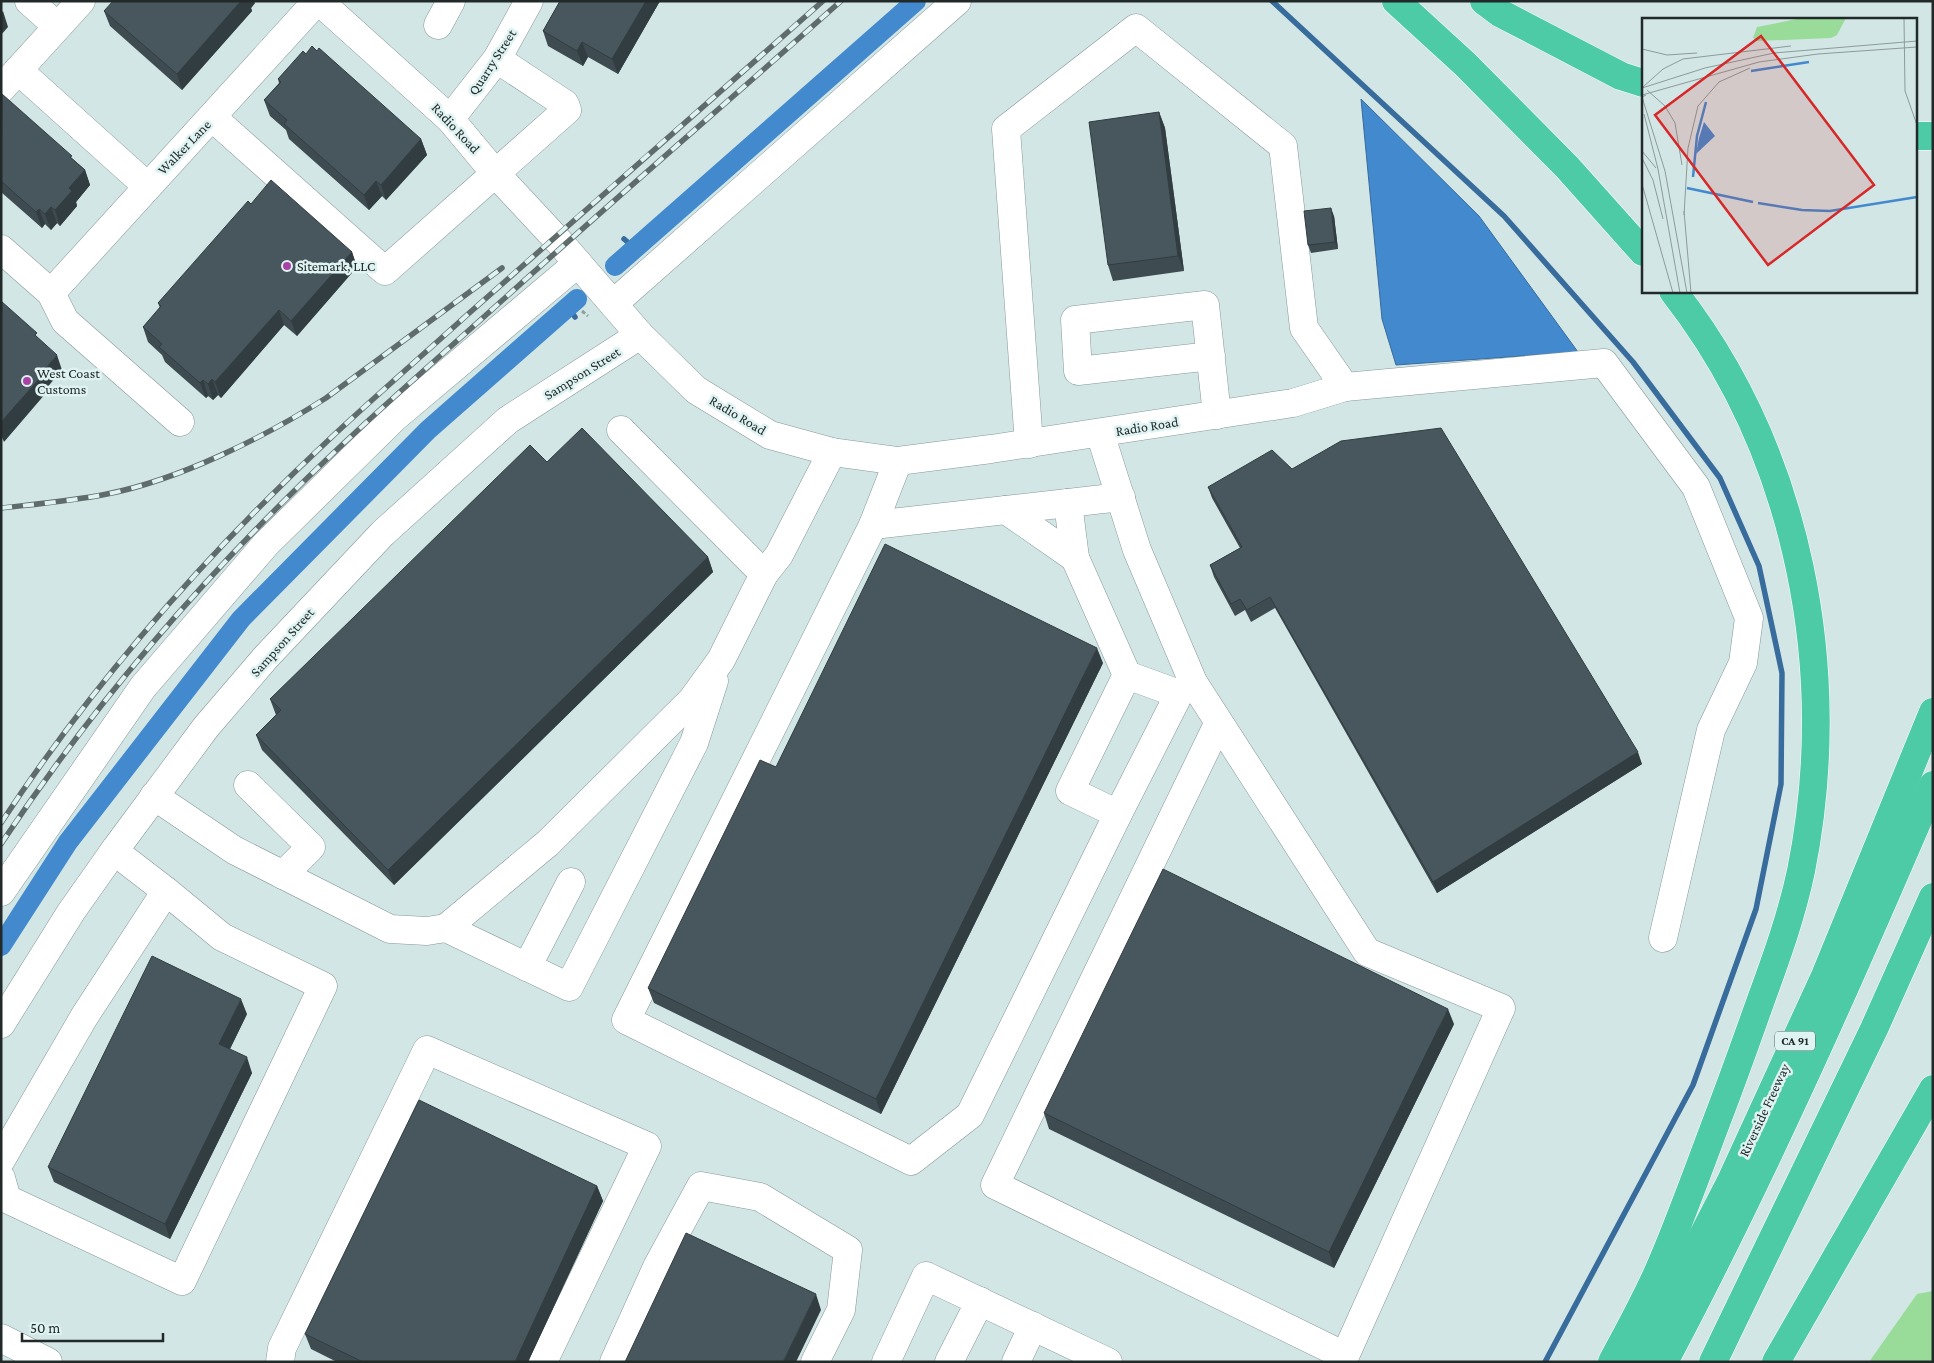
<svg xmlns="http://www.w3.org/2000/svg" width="1934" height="1363" font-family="'Crimson Pro',serif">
	<rect width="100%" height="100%" fill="#d3e6e6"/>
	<polygon fill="#99dc9a" points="1933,1291 1933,1362 1869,1362 1917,1294"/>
	<polygon fill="#4289cd" stroke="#386c9c" points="1361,99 1479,216 1578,352 1396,365 1382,319"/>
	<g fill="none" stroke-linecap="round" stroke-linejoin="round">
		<g stroke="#386c9c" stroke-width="5.5">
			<polyline points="1272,1 1504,216 1633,362 1720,478 1759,566 1782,673 1781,784 1756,909 1693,1085 1545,1362"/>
			<polyline points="624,239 630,244"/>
			<polyline points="568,307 575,317"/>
			<polyline points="105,794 110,798"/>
		</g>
		<g stroke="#4289cd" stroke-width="20">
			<polyline points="615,266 916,1"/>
			<polyline points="1,946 68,842 241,619 428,430 577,299"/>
		</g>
		<g stroke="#869899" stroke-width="29">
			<g id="minor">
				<polyline points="29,1 57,26"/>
				<polyline points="319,1 450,119 495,173 563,246 640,335 696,390 770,435 832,452 898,461 991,449 1293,403 1345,387 1604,363 1696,487 1749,618 1743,663 1711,730 1663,938"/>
				<polyline points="438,25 451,1"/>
				<polyline points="18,70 147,186"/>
				<polyline points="1,89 81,1"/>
				<polyline points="213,118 385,271 567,110 565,104 497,59"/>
				<polyline points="450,119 497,59 529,1"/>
				<polyline points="1,249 51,293 65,321 180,422"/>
				<polyline points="51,293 317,1"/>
				<polyline points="613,304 957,1"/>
				<polyline points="1211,356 1078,371 1075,320 1205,305 1217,415"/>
				<polyline points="621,430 764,574 779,555 832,452"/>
				<polyline points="1029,444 1006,129 1136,28 1283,146 1304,328 1345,387"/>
				<polyline points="898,461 873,525 1006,510 1075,558 1127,675 1070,791 1118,814 1179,694 1193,682 1137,550 1100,433"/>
				<polyline points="1068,503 1075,558"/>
				<polyline points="1006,510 1121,497"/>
				<polyline points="873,525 626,1020 911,1161 970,1115 1118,814"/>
				<polyline points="1127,675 1179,694"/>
				<polyline points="1193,682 1367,952 1501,1008 1345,1356 995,1185 1218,724"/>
				<polyline points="248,785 311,847 283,875"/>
				<polyline points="154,796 234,850 390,929 427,931 446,928 548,843 692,700 721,660 764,574"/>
				<polyline points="1,892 143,687 266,544 394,418 578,263"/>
				<polyline points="446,928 569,987 694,743 714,681"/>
				<polyline points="527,967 571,882"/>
				<polyline points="1,1024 71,912 114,851 206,727 266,657 383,533 508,420 640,335"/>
				<polyline points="1,1160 84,1017 166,891 114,851"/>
				<polyline points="1,1178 7,1199 182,1281 323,986 222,937 166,891"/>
				<polyline points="1,1338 48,1362"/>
				<polyline points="280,1362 282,1348 427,1050 647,1146 543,1362"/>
				<polyline points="614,1362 657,1267 701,1186 760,1197 848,1250 841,1310 815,1362"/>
				<polyline points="886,1362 926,1276 1108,1362"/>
				<polyline points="949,1362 980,1301"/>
				<polyline points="1016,1362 1033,1326"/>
			</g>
		</g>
		<g stroke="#fff" stroke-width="29">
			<g id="highway">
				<polyline points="1396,1 1465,64 1567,167 1643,252"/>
				<polyline points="1484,1 1500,13 1621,76 1643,83"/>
				<polyline points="1915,136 1933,136"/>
				<path d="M1612,1362C1629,1330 1647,1298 1661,1265C1682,1216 1700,1165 1719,1115C1734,1076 1748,1036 1762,997C1777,956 1792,914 1801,871C1841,672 1800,453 1673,291"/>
				<polyline points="1638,1362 1730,1183 1825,976 1933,712"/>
				<path d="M1664,1362C1764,1174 1849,981 1933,785"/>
				<polyline points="1713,1362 1874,1029 1933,897"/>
				<polyline points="1776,1362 1933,1089"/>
			</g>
		</g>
		<polyline stroke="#909f9f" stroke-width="3" stroke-dasharray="4 2.5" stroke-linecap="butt" points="582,311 588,316"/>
		<use href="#minor" stroke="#fff" stroke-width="28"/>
		<use href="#highway" stroke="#4dcba7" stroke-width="28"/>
		<g stroke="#606c6c" stroke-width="5.5">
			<g id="rail">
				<path d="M1,508C37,504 72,501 107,494C179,480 265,437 326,398L502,268"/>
				<path d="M1,823C95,680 211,549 336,433C379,393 424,354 467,315C585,210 704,106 823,1"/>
				<path d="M1,844C84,719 181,603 287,498C351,434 419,375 486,315C603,209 723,106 841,1"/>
			</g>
		</g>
		<use href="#rail" stroke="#e0f3f3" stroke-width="4" stroke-dasharray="11" stroke-linecap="butt"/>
	</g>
	<g fill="#3e4b50">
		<polygon points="560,1 660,1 618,74 588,57 583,66 548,46 543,31"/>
		<polygon points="255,3 251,8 252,11 182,90 110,26 104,11"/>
		<polygon points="306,54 421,139 427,155 386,200 382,196 369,210 289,139 286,130 270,116 264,100 279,83 278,79"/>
		<polygon points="1,94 85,170 90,185 76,202 77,206 60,226 57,223 51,230 45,224 42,228 1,192"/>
		<polygon points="1159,112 1165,128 1184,271 1113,281 1108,265"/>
		<polygon points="251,204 352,252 357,267 297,336 284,325 221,398 218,395 213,400 208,396 206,398 165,362 162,355 148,342 143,327 160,308 158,303"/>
		<polygon points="1334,216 1338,249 1311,253 1308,245"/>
		<polygon points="547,462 708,557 713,572 394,885 262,750 256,735 276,715 270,699"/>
		<polygon points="1292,469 1642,764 1437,893 1275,608 1251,622 1245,610 1235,616 1214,577 1210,565 1240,548 1212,498 1208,487"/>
		<polygon points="1103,663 881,1114 654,1003 648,988"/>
		<polygon points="247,1014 230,1049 252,1073 170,1239 54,1182 48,1167"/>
		<polygon points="1454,1024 1334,1268 1049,1129 1044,1113"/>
		<polygon points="597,1186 603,1201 528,1362 337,1362 311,1349 305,1334"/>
	</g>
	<g fill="#323d41">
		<polygon points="241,1 254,1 255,3 251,8 252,11 182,90 177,74"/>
		<polygon points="646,1 660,1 618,74 612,59"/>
		<polygon points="3,11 8,27 1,35 1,13"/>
		<polygon points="582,42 588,57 583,66 577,51"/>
		<polygon points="1159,112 1165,128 1184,271 1178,256"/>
		<polygon points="421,139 427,155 386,200 381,185"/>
		<polygon points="85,170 90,185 76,202 77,206 60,226 55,210 69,188"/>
		<polygon points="376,181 382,196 369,210 364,195"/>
		<polygon points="51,207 57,223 51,230 45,214"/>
		<polygon points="1331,208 1334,216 1338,249 1335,242"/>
		<polygon points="39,209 45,224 42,228 36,212"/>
		<polygon points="352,252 357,267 297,336 291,321"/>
		<polygon points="279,310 284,325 221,398 215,382"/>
		<polygon points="57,355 62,370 45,390 46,393 4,442 1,435 1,422 39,376"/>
		<polygon points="212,379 218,395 213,400 208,384"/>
		<polygon points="203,380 208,396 206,398 200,383"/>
		<polygon points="708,557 713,572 394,885 388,870"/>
		<polygon points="1097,648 1103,663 881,1114 876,1099"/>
		<polygon points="1638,752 1642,764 1437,893 1433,882"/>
		<polygon points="241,999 247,1014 225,1059 219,1044"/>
		<polygon points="1448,1009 1454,1024 1334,1268 1329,1252"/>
		<polygon points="247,1057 252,1073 170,1239 165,1224"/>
		<polygon points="597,1186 603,1201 528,1362 515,1362"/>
		<polygon points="816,1294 821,1310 796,1362 783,1362"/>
	</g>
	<g fill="#48575d" stroke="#323d41">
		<polygon points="113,1 241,1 177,74 104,11"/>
		<polygon points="560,1 646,1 612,59 582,42 577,51 543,31"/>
		<polygon points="312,46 317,51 319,48 421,139 381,185 376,181 364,195 284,124 287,120 264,100 281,82 278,79 303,51 306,54"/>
		<polygon points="2,94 72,156 70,157 85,170 69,188 72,191 55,210 51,207 45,214 39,209 36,212 1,181"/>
		<polygon points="1159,112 1178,256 1108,265 1089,122"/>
		<polygon points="271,180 352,252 291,321 279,310 215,382 212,379 208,384 203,380 200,383 159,347 162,344 143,327 161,306 158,303 248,201 251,204"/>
		<polygon points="1331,208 1335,242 1308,245 1304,211"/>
		<polygon points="1,301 37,333 35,335 57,355 39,376 41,377 1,422"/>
		<polygon points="582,428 708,557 388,870 256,735 281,710 270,699 530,445 547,462"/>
		<polygon points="1441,428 1638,752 1433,882 1270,597 1247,610 1240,599 1231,604 1210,565 1242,547 1208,487 1272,450 1292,469 1341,441"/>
		<polygon points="885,544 1097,648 876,1099 648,988 760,760 776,767"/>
		<polygon points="1163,869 1448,1009 1329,1252 1044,1113"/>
		<polygon points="152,956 241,999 219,1044 247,1057 165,1224 48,1167"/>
		<polygon points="419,1100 597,1186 515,1362 363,1362 305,1334"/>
		<polygon points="686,1233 816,1294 783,1362 625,1362"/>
	</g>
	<g fill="#a942a6" stroke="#e0f3f3" stroke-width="2">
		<circle cx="287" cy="266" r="5"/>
		<circle cx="27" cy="381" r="5"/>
	</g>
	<g text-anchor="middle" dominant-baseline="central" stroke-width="5" stroke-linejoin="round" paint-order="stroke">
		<rect fill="#e0f3f3" stroke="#5b6666" stroke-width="1" x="1775" y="1031.5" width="40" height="19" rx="4"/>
		<g font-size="12" font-weight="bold" fill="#222929">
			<text x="1795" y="1041">CA 91</text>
		</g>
		<g font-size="14" fill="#222929" stroke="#e0f3f3">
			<text transform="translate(492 62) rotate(-57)">Quarry Street</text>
			<text transform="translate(456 128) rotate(47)">Radio Road</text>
			<text transform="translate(184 147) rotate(-46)">Walker Lane</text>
			<text transform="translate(582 373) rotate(-32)">Sampson Street</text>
			<text transform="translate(738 415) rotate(31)">Radio Road</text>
			<text transform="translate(1147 426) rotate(-9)">Radio Road</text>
			<text transform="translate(282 642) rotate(-48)">Sampson Street</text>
			<text transform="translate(1764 1110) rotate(-65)">Riverside Freeway</text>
		</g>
		<g font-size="14" fill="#222929" stroke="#e0f3f3" text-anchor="start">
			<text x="297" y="266">Sitemark, LLC</text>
			<text x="37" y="373">West Coast<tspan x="37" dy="16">Customs</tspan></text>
		</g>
	</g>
	<g transform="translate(1642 18)">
		<rect width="275" height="275" fill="#d3e6e6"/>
		<path d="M160,0H204L195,17L189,20L115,23L111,20L115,9Z" fill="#99dc9a"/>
		<path d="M62,104L73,118L54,136L57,120Z" fill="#4289cd"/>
		<path fill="none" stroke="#4289cd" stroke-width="2.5" d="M109,53L167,44M51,159L55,118L64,84M45,170L111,184M116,185L160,192L188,193L275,179"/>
		<path fill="none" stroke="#8c9a9a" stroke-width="1" d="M262,0L263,73L275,107M0,31L25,37L55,35M1,69L21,51L41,41L149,28M0,70L63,50L132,35L275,23M5,72L23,88L33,105L40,147M0,77L117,44L176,36L275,29M4,77L0,79L23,153L45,275M2,96L16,151L38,275M0,133L14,150M0,140L11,162L21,201M0,166L31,275M42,193L49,275M42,197L46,130L56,88L77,64L108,50"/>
		<path fill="#d62828" fill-opacity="0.15" stroke="#d62828" stroke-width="2.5" d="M119,18L232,167L126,247L13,97Z"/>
		<rect width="275" height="275" fill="none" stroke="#222929" stroke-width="2.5"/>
	</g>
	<rect width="1934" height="1363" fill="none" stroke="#222929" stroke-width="5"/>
	<path d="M22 1333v8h141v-8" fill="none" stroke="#222929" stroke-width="2.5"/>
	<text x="30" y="1333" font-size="15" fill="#222929" stroke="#e0f3f3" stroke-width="4" paint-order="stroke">50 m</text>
</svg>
